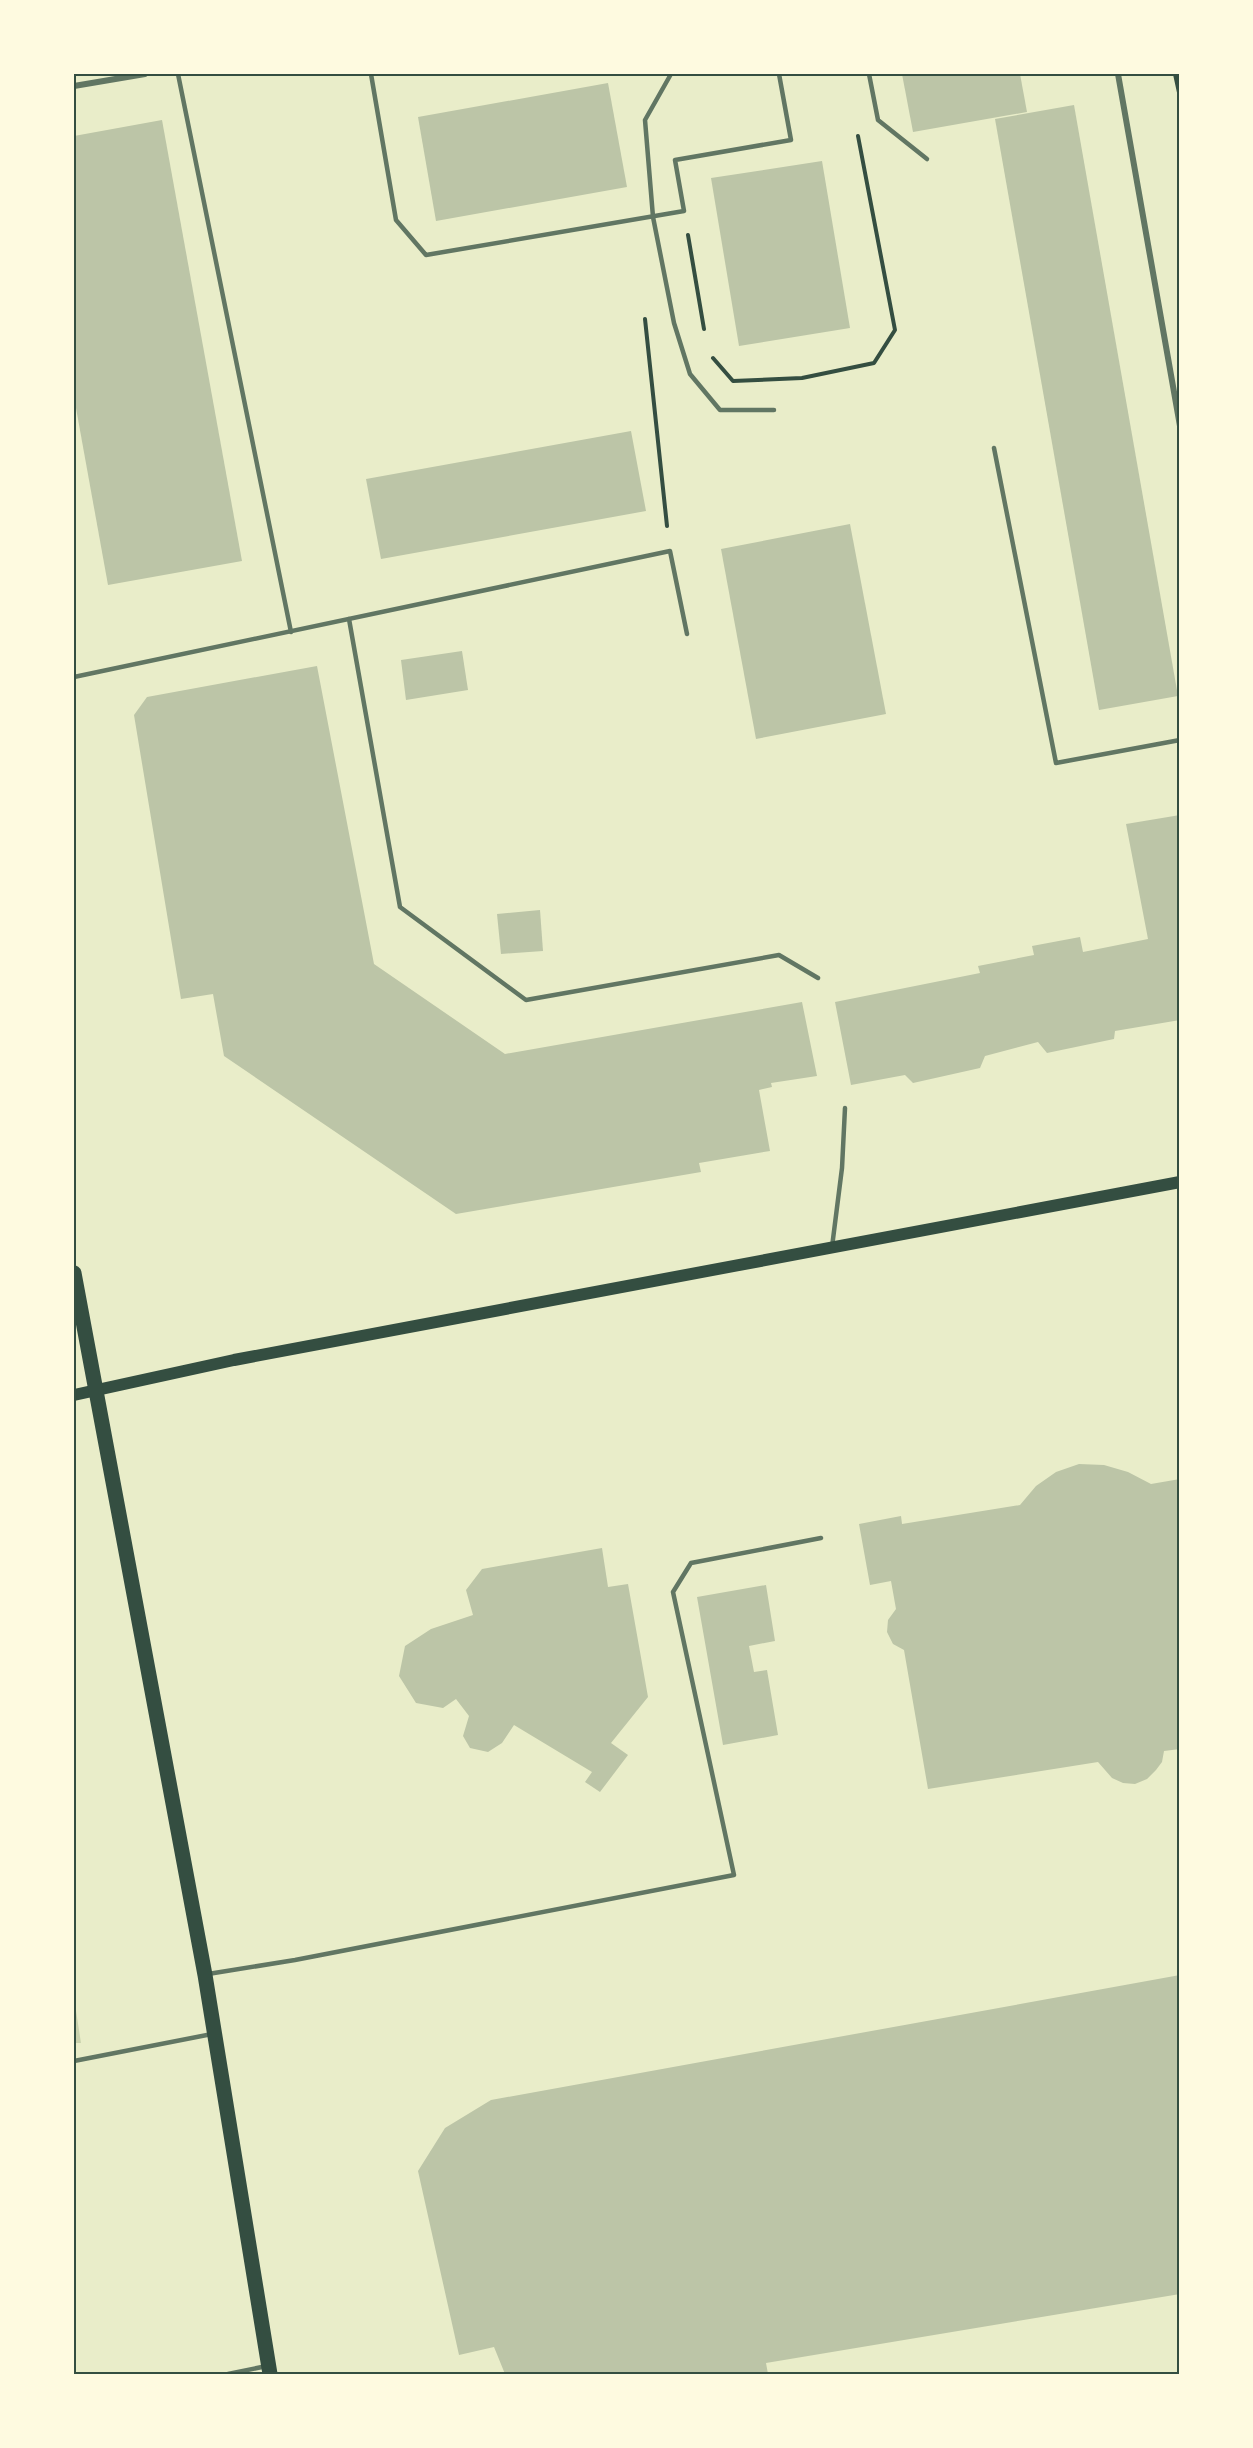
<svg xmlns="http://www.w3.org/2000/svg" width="1253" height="2448" font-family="Lora,serif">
	<rect width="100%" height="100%" fill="#e9edc9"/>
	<polygon fill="#cad2ad" points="74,1998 81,2043 74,2043"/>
	<g fill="#bcc5a7">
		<polygon points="902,74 1020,74 1027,112 913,132"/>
		<polygon points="608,83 627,187 436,221 418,117"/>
		<polygon points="1074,105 1178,696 1099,710 995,119"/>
		<polygon points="162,120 242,561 108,585 74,397 74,136"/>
		<polygon points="822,161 850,328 739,346 711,178"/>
		<polygon points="631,431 646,511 381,559 366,479"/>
		<polygon points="850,524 886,714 756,739 721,549"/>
		<polygon points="462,651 468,690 406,700 401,660"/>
		<polygon points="317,666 374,964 505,1054 802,1002 817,1076 771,1083 772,1087 759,1090 770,1151 699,1163 701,1172 456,1214 224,1056 213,994 181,999 134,715 147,697"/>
		<polygon points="1180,815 1180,1020 1115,1031 1114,1039 1047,1053 1038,1042 985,1056 980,1068 913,1083 905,1075 851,1085 835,1002 980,973 978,966 1034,955 1032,946 1080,937 1083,952 1148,939 1126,824"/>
		<polygon points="540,910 543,951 501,954 497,914"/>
		<polygon points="1079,1464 1104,1465 1128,1472 1151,1484 1180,1479 1180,1749 1164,1751 1162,1762 1156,1770 1147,1779 1135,1784 1123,1783 1112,1778 1098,1762 928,1789 904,1650 893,1644 887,1632 888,1620 896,1609 891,1581 870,1585 859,1524 901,1516 902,1524 1020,1505 1036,1486 1056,1472"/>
		<polygon points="602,1548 608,1587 628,1584 648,1697 611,1743 628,1755 600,1792 585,1782 592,1772 514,1725 502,1743 488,1752 470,1748 463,1736 469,1716 456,1699 443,1708 416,1703 399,1676 405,1646 431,1629 473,1615 466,1590 482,1569"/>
		<polygon points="766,1585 775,1641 749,1646 754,1672 767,1670 778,1735 723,1745 697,1597"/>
		<polygon points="1180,1975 1180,2294 766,2363 768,2374 505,2374 494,2347 459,2355 418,2171 445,2128 491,2100"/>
	</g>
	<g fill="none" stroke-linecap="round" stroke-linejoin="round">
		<g stroke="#344e41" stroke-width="4">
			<polyline points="1175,74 1180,97"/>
			<polyline points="688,235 704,329"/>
			<polyline points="645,319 667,526"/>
			<polyline points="713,358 733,381 802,378 874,363 895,330 858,136"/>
		</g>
		<g stroke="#617663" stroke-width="4.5">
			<polyline points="178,74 291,632"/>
			<polyline points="371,74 396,220 426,255 684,211 675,160 791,140 779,74"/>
			<polyline points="671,74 645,120 653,217 674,323 690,374 720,410 774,410"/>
			<polyline points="869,74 878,120 927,159"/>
			<polyline points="994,448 1056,763 1180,740"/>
			<polyline points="349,619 400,907 526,1000 779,955 818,978"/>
			<polyline points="74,677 670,551 687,634"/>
			<polyline points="832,1247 842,1168 845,1108"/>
			<polyline points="208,1974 295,1960 734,1875 673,1592 691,1563 821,1538"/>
			<polyline points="74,2061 212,2034"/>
			<polyline points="228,2374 267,2366"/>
		</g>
		<g stroke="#617663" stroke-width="6">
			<polyline points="1118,74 1180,426"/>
			<polyline points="74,86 145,74"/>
		</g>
		<polyline stroke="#344e41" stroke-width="12" points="74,1395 234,1360 1180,1182"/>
		<polyline stroke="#344e41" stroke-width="15" points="74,1273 205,1975 270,2374"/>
	</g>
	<rect width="1253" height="2448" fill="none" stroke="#fefae0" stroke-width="150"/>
	<rect x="75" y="75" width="1103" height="2298" fill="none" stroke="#344e41" stroke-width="2"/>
</svg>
